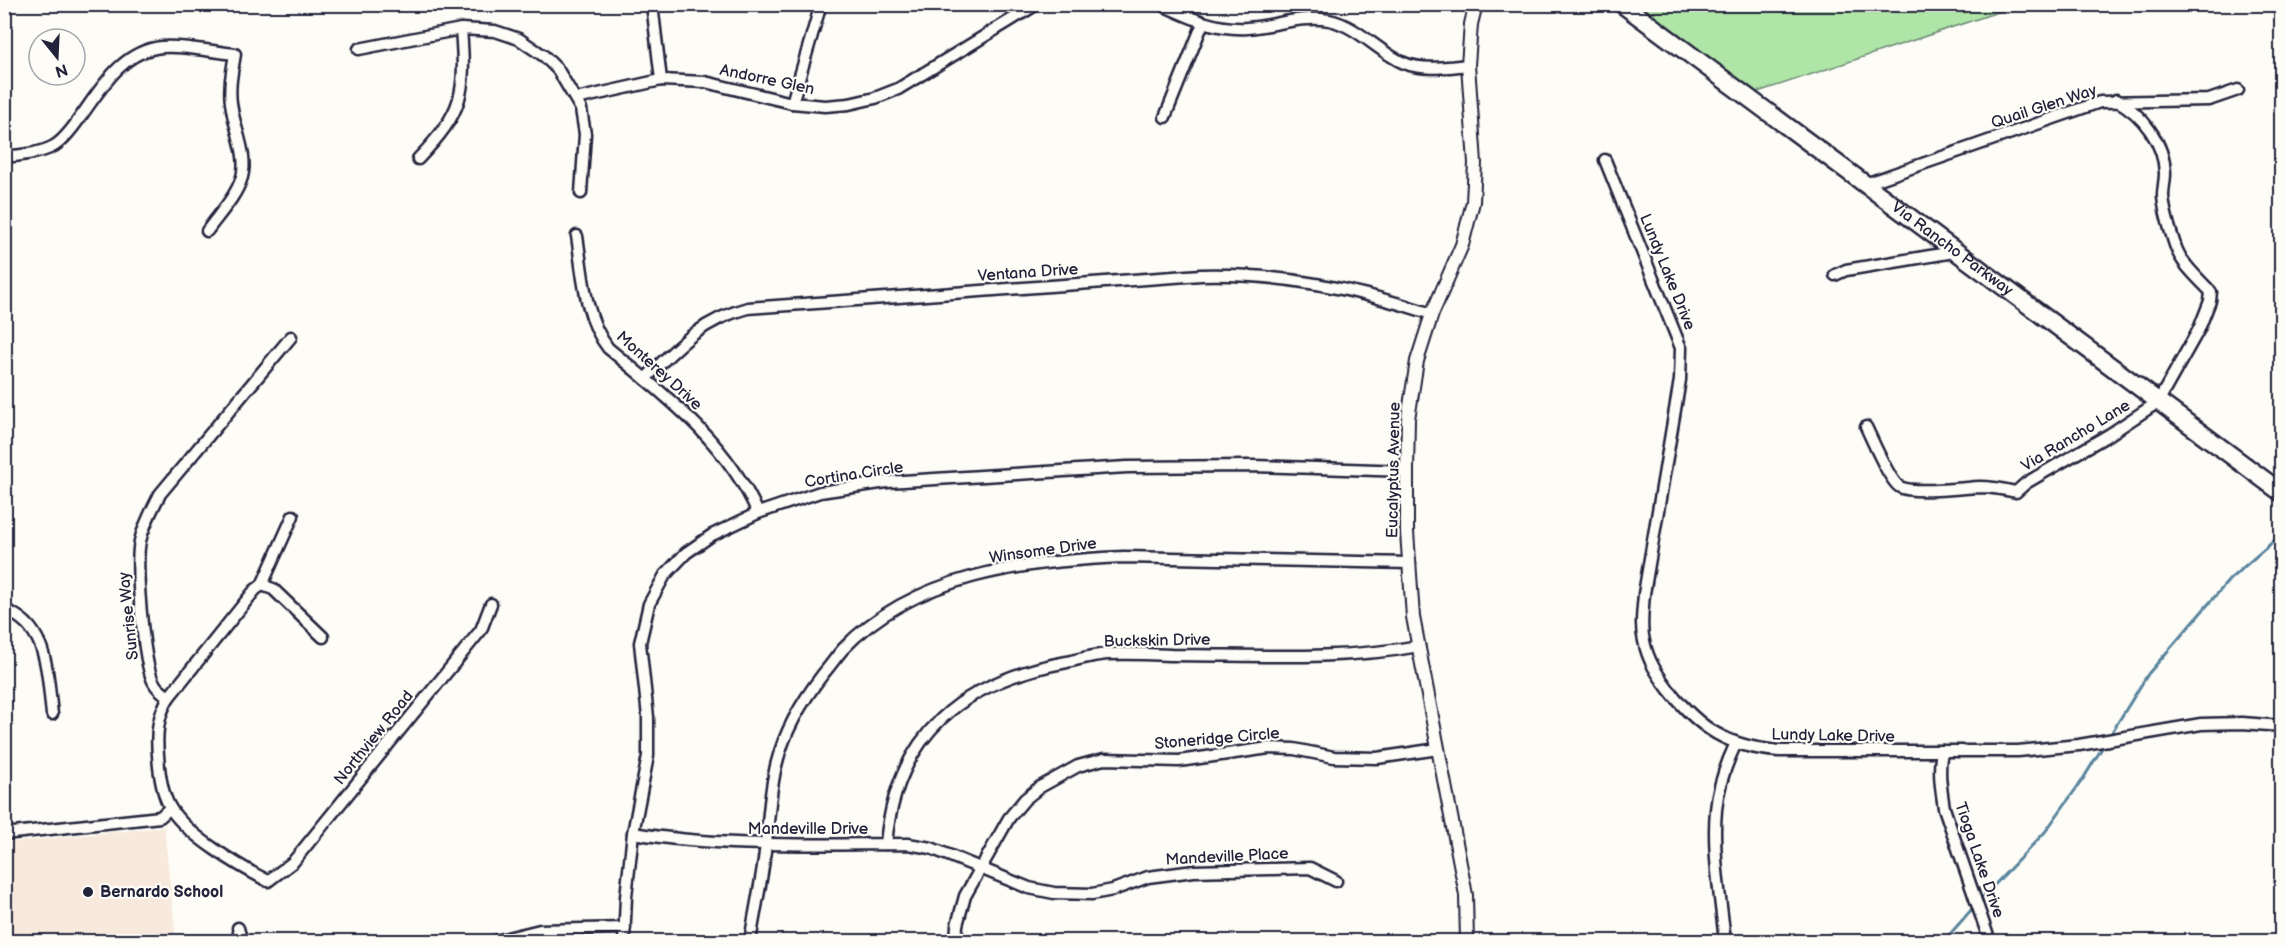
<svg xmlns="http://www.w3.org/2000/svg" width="2286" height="946" font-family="'Balsamiq Sans',sans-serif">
	<rect width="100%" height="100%" fill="#fdfcf7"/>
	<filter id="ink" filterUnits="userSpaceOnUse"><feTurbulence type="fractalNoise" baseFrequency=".0167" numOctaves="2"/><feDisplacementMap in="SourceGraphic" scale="12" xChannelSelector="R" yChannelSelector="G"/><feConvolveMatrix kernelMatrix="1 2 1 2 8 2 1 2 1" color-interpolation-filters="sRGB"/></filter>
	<g filter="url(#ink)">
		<polygon fill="#f7e9db" points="164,827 176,941 5,941 4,843"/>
		<polygon fill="#afe5a7" stroke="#688471" stroke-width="1.5" points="1637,5 2019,5 1755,93"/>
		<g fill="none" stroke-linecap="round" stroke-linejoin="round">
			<g stroke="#59849d" stroke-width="3">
				<polyline points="2112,732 2148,674 2230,579 2282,534"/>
				<polyline points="1983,897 2045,832 2083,779 2102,748"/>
				<polyline points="1943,942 1972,909"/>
			</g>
			<g stroke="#22223b" stroke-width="15">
				<g id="minor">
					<polyline points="652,4 661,80"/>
					<path d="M1160,4C1189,17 1214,30 1247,28C1274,26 1302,15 1329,20C1358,26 1378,52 1404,63C1423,71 1448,67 1468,65"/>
					<polyline points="359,49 461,29 495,31 519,39 544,56 558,70 581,109 585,134 581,193"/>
					<polyline points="576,99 661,80 705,82 792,103 825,106 849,104 875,98 898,89 1037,4"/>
					<polyline points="792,103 821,4"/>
					<polyline points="1165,117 1203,23"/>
					<path d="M4,157C21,155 39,154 54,146C64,140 72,129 79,119C101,89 121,51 162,47C182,45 214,52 235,54C232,72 228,90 232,109C235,130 248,155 242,177C236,197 219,214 207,231"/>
					<path d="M418,159C464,111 466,93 461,29"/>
					<path d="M1605,160L1681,348L1680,380L1644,594C1643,609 1640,626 1644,641C1648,661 1657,674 1669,690C1700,729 1728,747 1779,751H2018L2079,745L2201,724L2242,723L2282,726"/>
					<polyline points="1865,184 2100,102 2209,100 2238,90"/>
					<path d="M577,236C583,274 584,317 608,348C666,396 727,442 758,513"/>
					<polyline points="1835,275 1846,270 1954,252"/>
					<path d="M645,379C678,346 702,320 748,308L1201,275C1282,273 1356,289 1432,314"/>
					<path d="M1866,427C1872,439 1890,482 1900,487C1912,494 1963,488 1979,487C1992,487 2003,489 2016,492L2026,483L2110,434L2158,402L2199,329L2210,301L2211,292C2198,278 2181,264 2175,245C2170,230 2164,211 2163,196C2163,188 2165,181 2165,173C2164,142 2142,114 2116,100"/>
					<polyline points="262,585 293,516"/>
					<path d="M4,610C49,625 47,675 52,714"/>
					<path d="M323,637L273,589L262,585L255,590L169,697C158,715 156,733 158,755C159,771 162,795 171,809C188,836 239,866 268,881L293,862L481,630L491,604"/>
					<path d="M169,697C162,692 157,689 153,681C143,660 135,565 140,541C144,524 152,510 160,494L291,337"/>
					<path d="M1942,751C1938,770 1941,789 1944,808L1990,942"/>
					<path d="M633,833C724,848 817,844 908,844L931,848L1029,888L1054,893L1092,894L1113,890L1148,877L1194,871L1310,868L1336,881"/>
					<polyline points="4,834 160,817 170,808"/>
					<path d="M886,844C896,734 963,681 1067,662C1080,659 1094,655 1107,654C1128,653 1150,654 1171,655C1253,655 1338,661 1419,646"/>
					<polyline points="238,928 242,942"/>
					<polyline points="491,942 540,930 625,928"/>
					<polyline points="624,942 626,897 633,833 648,756 648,717 640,643 649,604 665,575 686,553 712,535 758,513 820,492 887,482 1127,467 1252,466 1407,471"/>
					<path d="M750,942C755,909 763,876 766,843C769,816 770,788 777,762C785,730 803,700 823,674C830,666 836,657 843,649C914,574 1027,561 1124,557L1410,563"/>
					<polyline points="956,942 957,925 965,896 1009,818 1025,799 1040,787 1078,766 1104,759 1179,761 1269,748 1294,749 1334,757 1377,758 1438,749"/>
					<path d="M1725,942C1721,900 1712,852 1716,810C1718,787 1726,764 1736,743"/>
				</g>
			</g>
			<g stroke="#22223b" stroke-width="16">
				<polyline id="tertiary" points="1467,942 1466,895 1413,617 1407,532 1407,471 1408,419 1417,361 1432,314 1462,245 1473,202 1475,163 1468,65 1471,24 1476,4"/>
			</g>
			<g stroke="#22223b" stroke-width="21">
				<g id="primary">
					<path id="s1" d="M1622,4L2282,493"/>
				</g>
			</g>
			<use href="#minor" stroke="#fdfcf7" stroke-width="10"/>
			<use href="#tertiary" stroke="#fdfcf7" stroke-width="12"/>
			<use href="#primary" stroke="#fdfcf7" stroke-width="16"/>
		</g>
	</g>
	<circle fill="#22223b" stroke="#fdfcf7" stroke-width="2" cx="88" cy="892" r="6"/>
	<g text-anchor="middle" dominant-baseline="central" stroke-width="4.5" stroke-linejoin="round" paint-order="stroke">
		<g font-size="16" fill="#22223b" stroke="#fdfcf7">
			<text transform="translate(767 80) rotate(12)">Andorre Glen</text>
			<text transform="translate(2044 107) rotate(-18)">Quail Glen Way</text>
			<text stroke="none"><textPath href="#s1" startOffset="411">Via Rancho Parkway</textPath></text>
			<text transform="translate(1667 272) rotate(68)">Lundy Lake Drive</text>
			<text transform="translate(1028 273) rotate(-4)">Ventana Drive</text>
			<text transform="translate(659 371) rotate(42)">Monterey Drive</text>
			<text transform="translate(2076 436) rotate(-31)">Via Rancho Lane</text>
			<text transform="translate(1394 470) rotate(-89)">Eucalyptus Avenue</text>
			<text transform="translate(854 475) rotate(-9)">Cortina Circle</text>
			<text transform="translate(1043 551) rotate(-8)">Winsome Drive</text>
			<text transform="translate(129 616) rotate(-96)">Sunrise Way</text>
			<text transform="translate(1157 641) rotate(-1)">Buckskin Drive</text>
			<text transform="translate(1833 736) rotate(1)">Lundy Lake Drive</text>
			<text transform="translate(374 738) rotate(-51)">Northview Road</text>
			<text transform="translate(1217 739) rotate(-5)">Stoneridge Circle</text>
			<text x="808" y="829">Mandeville Drive</text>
			<text transform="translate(1227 857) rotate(-3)">Mandeville Place</text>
			<text transform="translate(1979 860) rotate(71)">Tioga Lake Drive</text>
		</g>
		<g font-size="16" font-weight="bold" fill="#22223b" stroke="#fdfcf7" text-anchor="start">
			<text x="100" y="892">Bernardo School</text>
		</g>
	</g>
	<rect width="2286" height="946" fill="none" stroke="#fdfcf7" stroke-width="24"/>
	<rect x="12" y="12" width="2262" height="922" fill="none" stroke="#22223b" stroke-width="2" filter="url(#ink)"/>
	<g transform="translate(57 57) rotate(162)"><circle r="28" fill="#fdfcf7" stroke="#a5a5ac" stroke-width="1.5"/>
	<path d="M0-4.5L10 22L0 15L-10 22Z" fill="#22223b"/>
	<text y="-9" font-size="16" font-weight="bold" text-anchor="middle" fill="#22223b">N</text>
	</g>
</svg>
